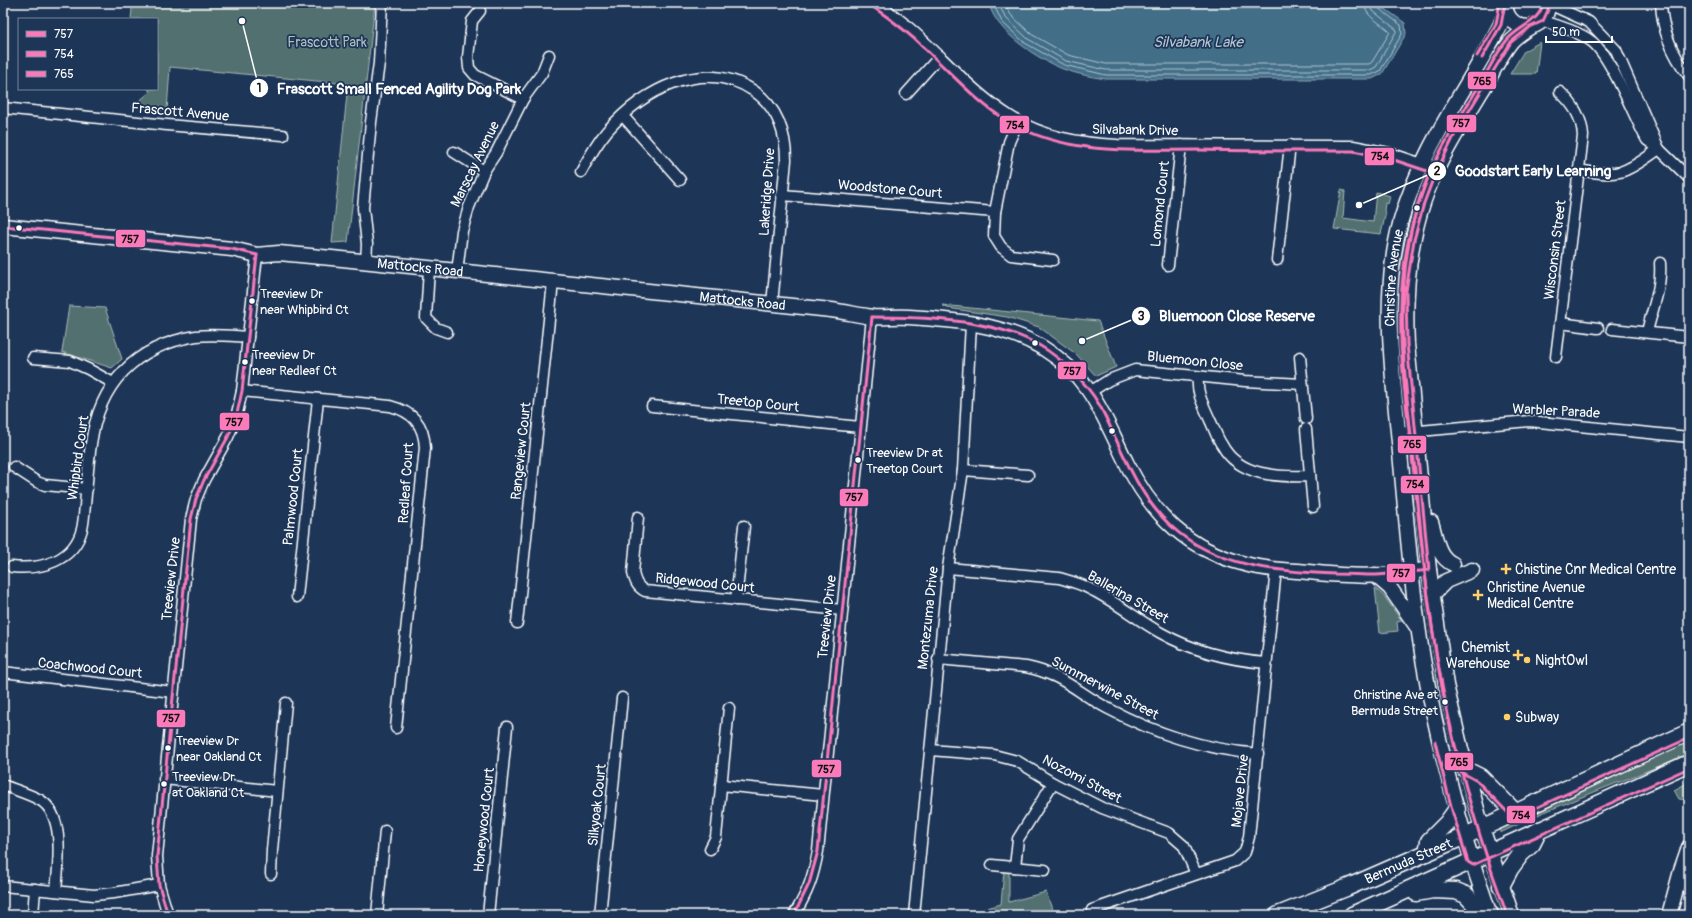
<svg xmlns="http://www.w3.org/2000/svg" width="1692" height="918" font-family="Pangolin,sans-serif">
	<rect width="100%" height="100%" fill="#1d3557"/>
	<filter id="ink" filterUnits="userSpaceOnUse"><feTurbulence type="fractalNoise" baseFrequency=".025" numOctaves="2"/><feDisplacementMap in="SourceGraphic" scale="8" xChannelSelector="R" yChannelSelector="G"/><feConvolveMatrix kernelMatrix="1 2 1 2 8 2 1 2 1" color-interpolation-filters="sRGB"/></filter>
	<g filter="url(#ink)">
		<g fill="#52706f" stroke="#a8b8b7">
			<polygon points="128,3 375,3 348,242 332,243 348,84 170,67 167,111 132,107 150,92 148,89 157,89 157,19 131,19 132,9"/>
			<polygon points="1540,42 1536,74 1510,74 1524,51"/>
			<polygon points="1341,190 1345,191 1343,218 1373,222 1376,192 1390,196 1388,204 1385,203 1384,211 1386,212 1381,234 1334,229"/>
			<polygon points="942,305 1098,321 1116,367 1096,376 1076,354 1039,327 1007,317 947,308"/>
			<polygon points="69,306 105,308 122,359 112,368 62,352"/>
			<polygon points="1375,588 1384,596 1402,621 1397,622 1398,631 1380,633"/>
			<polygon points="1689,741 1689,754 1542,813 1500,833 1500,827"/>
			<polygon points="1689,782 1689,800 1679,799 1674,790"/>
			<polygon points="1004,871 1009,871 1009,902 1046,892 1054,915 963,915 1001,904"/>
		</g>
		<path fill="#426e88" stroke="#8ea8b8" d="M989,3H1377L1405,23L1406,34L1382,74L1372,79H1106C1091,77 1077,74 1063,69C1039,60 994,31 989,3Z"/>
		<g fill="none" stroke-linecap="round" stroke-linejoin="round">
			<g stroke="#b3c5cf" stroke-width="1">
				<polyline points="993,3 1002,22 1025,43 1064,65 1106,75 1371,75 1380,71 1402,34 1401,25 1377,7 1375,3"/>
				<polyline points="998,3 1006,18 1028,39 1066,61 1106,70 1370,70 1376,67 1397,30 1373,11 1370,3"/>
				<path d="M1004,3L1011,15L1031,34L1068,55L1106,64H1369L1372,62L1390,32C1381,22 1365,18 1364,3"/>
			</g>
			<g stroke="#fff" stroke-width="13">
				<g id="street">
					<path d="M876,3C926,34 961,86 1011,117C1043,137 1080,143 1117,145L1353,146L1389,153L1437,169"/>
					<path d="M1661,3C1662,31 1672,54 1689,76"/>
					<polyline points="1549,4 1589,22 1616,50 1659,149"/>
					<polyline points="480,11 472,21 468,57 469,68 475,75 523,99"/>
					<path d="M1543,21C1559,26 1577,31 1591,41C1610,54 1634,117 1647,140L1659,149L1689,178"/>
					<polyline points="906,94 940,56"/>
					<polyline points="3,108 167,125 283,135"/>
					<polyline points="623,116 680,180"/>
					<polyline points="1018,121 1009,142 995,212 994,236 1001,247 1011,255 1053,260"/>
					<polyline points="454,152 484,171"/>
					<path d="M1579,170C1591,172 1607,175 1620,172C1634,168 1647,157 1659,149"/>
					<path d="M581,172C589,157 597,143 607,131C643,90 703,57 754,91C777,107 786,133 786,160L772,304"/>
					<polyline points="782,195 995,212"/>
					<polyline points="1277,260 1290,145"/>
					<polyline points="366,262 367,244 363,208 371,122 379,63 382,3"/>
					<polyline points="1168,265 1181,145"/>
					<polyline points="429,269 426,318 436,328 447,332"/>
					<polyline points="457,272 462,231 469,207 484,171 496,153 523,99 542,73 549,55"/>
					<polyline points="1560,323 1598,328"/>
					<polyline points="1612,329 1689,337"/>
					<path d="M1647,332C1652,309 1662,288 1660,263"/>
					<polyline points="1300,357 1306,419"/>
					<path d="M1556,357L1583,136C1582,117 1573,104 1560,92"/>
					<polyline points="33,358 70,361 88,369 113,383"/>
					<path d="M1198,377C1196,393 1204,406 1210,420C1214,428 1217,438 1222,445C1239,477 1279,477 1310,476"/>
					<path d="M242,391L390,406C413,412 424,424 425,448L396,728"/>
					<polyline points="1090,392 1109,380 1135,370 1245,381 1302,384"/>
					<polyline points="652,406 860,427"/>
					<polyline points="1306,429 1313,507"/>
					<polyline points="1398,433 1529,421 1689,437"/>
					<polyline points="14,467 37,482 45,485 87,489"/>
					<polyline points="963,470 1028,475"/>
					<path d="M638,517L633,573C635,581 637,587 645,591L842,610"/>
					<path d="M12,567C41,570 74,561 82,529C84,521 84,513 85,505C87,485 88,464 91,444C99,384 135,346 196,336C213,334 231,336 248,337"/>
					<path d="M948,568L1059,578C1069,581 1079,583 1088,588C1114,600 1136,619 1161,633C1193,651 1230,660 1266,663"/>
					<polyline points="297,597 318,399"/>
					<polyline points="736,600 744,526"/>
					<polyline points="517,623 553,282"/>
					<path d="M938,659L1026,667C1062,674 1077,692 1107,708C1156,734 1203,749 1258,754"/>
					<polyline points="3,672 173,692"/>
					<polyline points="930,750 994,755 1017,761 1053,783 1102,808 1169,833 1184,846 1196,874"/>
					<polyline points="164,779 277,791"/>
					<path d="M3,785C15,790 29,794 40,800C66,815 58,866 56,891"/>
					<polyline points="721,785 823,795"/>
					<polyline points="710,849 716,837 729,708"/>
					<polyline points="992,865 1045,870"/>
					<polyline points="1015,867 1018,839 1053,783"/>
					<polyline points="271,874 272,850 286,703"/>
					<polyline points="3,886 94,895 114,893 159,885"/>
					<polyline points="1092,910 1235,861 1245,852 1249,837 1276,569"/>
					<polyline points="33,915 35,889"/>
					<polyline points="168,915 159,885 157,856 191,519 196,499 204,480 228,437 236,418 242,391 257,255"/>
					<polyline points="377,915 385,831"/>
					<polyline points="488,915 507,727"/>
					<polyline points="600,915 622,698"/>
					<path d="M794,915C808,892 813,878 818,851L872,317"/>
					<polyline points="914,915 948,568 963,470 971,324"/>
				</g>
			</g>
			<g stroke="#fff" stroke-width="17">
				<g id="secondary">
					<path d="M1505,4C1507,35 1549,34 1548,3"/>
					<path id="s1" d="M3,226L232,249L257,255L279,253L342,259L831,310C845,312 859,315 873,317C885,318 897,316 909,317C955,320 1003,324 1043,348C1092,378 1103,416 1127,464C1153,515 1188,550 1245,564C1262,569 1281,570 1298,571C1326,574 1355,577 1383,575C1399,573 1414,571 1429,570"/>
					<path d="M1431,522C1436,537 1437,557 1453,564"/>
					<polyline points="1375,575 1390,588 1417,627"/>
					<polyline points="1432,595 1446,581 1472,570"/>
					<path id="s2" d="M1490,915C1461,832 1438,746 1423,659C1411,587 1406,514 1399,442C1392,368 1381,293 1401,220C1422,147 1465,92 1500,26L1506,9"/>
					<path d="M1512,915L1482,828L1460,745L1446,685L1429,570L1407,344C1404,285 1410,223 1437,169C1450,142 1466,117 1481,92C1491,76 1499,57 1511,42C1516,36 1523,32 1530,27"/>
					<polyline points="1669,915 1682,867 1689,847"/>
				</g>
			</g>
			<g stroke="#fff" stroke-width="19">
				<g id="primary">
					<polyline points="1466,770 1480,777 1515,812"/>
					<polyline points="1427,853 1429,841 1447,823 1457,809"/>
					<polyline points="1501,886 1510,869 1521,854 1532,844 1539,830"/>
					<polyline points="1416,893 1433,890 1456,891 1466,895 1478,908 1490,914"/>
					<path id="s3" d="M1278,915L1346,888L1465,836L1689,732"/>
					<polyline points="1352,915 1689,763"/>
				</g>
			</g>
			<use href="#street" stroke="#1d3557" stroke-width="10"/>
			<use href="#secondary" stroke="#1d3557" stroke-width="14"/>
			<use href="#primary" stroke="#1d3557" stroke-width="16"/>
			<g stroke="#1d3557" stroke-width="6">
				<g id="bus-1">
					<polyline points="1482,58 1501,25 1505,3"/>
					<polyline points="3,226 232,249 257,255"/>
					<path d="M872,317C920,317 983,319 1027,339C1055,351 1085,380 1100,406C1122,448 1136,494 1171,526C1215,567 1279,572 1335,574C1349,574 1362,575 1376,575C1393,574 1411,572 1429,570L1407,344L1406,291L1414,240L1424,203L1433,179L1455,134L1511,42L1530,27L1543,21L1548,10V3"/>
					<polyline points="168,915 159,885 157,856 191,519 196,499 204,480 228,437 236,418 242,391 257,255"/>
					<polyline points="794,915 809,884 818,851 872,317"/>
				</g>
			</g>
			<g stroke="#1d3557" stroke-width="6">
				<g id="bus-2">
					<path d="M873,7C892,20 909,33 925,49C952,74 977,103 1009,122C1067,156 1137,150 1201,150C1252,151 1302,151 1353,151L1388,158L1430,172C1419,200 1409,230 1405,260C1393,337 1409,417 1416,495C1426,587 1437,682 1461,772L1477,781L1511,816L1516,817L1689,738"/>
					<polyline points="1435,742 1452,810 1468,862 1473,865 1689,768"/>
				</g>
			</g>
			<g stroke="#1d3557" stroke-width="6">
				<g id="bus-3">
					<polyline points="1477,56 1496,24 1500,3"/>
					<path d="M1507,915C1476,831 1452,746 1437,658C1426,596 1421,533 1415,470C1405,379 1391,291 1419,201C1433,158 1459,119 1482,81C1490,67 1497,52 1507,40C1519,26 1540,22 1543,3"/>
				</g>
			</g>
			<use href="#bus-1" stroke="#fa7aba" stroke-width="3"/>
			<use href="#bus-2" stroke="#fa7aba" stroke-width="3"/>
			<use href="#bus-3" stroke="#fa7aba" stroke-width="3"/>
		</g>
	</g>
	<g fill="#fff" stroke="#1d3557" stroke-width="1.5">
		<circle cx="1417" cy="208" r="3.5"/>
		<circle cx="19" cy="228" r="3.5"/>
		<circle cx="252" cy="301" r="3.5"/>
		<circle cx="1035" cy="343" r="3.5"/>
		<circle cx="245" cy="362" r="3.5"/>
		<circle cx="1112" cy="431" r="3.5"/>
		<circle cx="858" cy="460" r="3.5"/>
		<circle cx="1445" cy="702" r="3.5"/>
		<circle cx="168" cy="748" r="3.5"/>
		<circle cx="164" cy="784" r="3.5"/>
	</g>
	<g fill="#ffd166" stroke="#1d3557" stroke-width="1.5">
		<path d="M1504 563h4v4h4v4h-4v4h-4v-4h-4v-4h4z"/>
		<path d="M1476 589h4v4h4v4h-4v4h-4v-4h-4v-4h4z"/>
		<path d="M1516 649h4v4h4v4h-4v4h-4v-4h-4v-4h4z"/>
		<circle cx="1527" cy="660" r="4"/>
		<circle cx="1507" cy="717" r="4"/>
	</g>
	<g text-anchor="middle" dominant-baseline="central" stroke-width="3.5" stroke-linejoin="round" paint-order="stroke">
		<g font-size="13" fill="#fff" stroke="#1d3557" text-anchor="start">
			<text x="260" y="294">Treeview Dr<tspan x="260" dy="16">near Whipbird Ct</tspan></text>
			<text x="252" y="355">Treeview Dr<tspan x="252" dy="16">near Redleaf Ct</tspan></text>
			<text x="866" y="453">Treeview Dr at<tspan x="866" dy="16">Treetop Court</tspan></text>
			<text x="1438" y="695" text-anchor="end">Christine Ave at<tspan x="1438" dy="16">Bermuda Street</tspan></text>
			<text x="176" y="741">Treeview Dr<tspan x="176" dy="16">near Oakland Ct</tspan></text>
			<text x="172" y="777">Treeview Dr<tspan x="172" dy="16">at Oakland Ct</tspan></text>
		</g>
		<g font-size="14" fill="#b1bfbe" stroke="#1d3557">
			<text x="327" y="42">Frascott Park</text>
		</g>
		<g font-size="14" fill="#fff" stroke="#1d3557">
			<text transform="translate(180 112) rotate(5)">Frascott Avenue</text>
			<text transform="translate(1135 130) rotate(1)">Silvabank Drive</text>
			<text transform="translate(475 164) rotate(-64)">Marscay Avenue</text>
			<text transform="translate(890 189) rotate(5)">Woodstone Court</text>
			<text transform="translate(767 192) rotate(-86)">Lakeridge Drive</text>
			<text transform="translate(1160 204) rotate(-84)">Lomond Court</text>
			<text transform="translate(1555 250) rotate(-83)">Wisconsin Street</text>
			<text stroke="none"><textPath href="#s1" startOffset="420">Mattocks Road</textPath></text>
			<text stroke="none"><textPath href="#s2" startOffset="648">Christine Avenue</textPath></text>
			<text stroke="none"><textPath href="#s1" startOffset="744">Mattocks Road</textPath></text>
			<text transform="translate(1195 361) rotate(6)">Bluemoon Close</text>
			<text transform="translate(758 403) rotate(6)">Treetop Court</text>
			<text transform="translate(1556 411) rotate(3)">Warbler Parade</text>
			<text transform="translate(521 451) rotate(-84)">Rangeview Court</text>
			<text transform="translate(78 458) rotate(-82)">Whipbird Court</text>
			<text transform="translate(406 483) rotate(-86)">Redleaf Court</text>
			<text transform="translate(293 497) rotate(-84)">Palmwood Court</text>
			<text transform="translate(171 579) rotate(-84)">Treeview Drive</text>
			<text transform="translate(705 583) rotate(6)">Ridgewood Court</text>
			<text transform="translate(1128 597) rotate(30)">Ballerina Street</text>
			<text transform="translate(827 617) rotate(-84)">Treeview Drive</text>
			<text transform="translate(928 618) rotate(-84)">Montezuma Drive</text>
			<text transform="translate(90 668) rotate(6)">Coachwood Court</text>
			<text transform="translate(1105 688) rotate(28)">Summerwine Street</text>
			<text transform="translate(1082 779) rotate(28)">Nozomi Street</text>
			<text transform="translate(1240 791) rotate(-84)">Mojave Drive</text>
			<text transform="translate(597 805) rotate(-84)">Silkyoak Court</text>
			<text transform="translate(484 820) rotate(-84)">Honeywood Court</text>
			<text stroke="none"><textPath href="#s3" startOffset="141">Bermuda Street</textPath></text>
		</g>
		<g font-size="14" fill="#fff" stroke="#1d3557" text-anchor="start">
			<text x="1515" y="569">Chistine Cnr Medical Centre</text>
			<text x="1487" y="587">Christine Avenue<tspan x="1487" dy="16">Medical Centre</tspan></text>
			<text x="1510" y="647" text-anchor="end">Chemist<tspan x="1510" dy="16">Warehouse</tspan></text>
			<text x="1535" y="660">NightOwl</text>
			<text x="1515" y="717">Subway</text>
		</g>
		<g font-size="15" font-style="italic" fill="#b3c5cf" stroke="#1d3557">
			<text x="1198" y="42">Silvabank Lake</text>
		</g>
	</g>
	<path fill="none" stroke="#fff" stroke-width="1.5" d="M242 21L259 88M1359 205L1437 171M1082 341L1141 316"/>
	<g fill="#fff" stroke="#1d3557" stroke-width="1.5">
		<circle cx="242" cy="21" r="4"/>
		<circle cx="1359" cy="205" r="4"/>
		<circle cx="1082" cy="341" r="4"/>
		<circle cx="259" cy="88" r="10"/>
		<circle cx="1437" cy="171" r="10"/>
		<circle cx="1141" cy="316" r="10"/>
	</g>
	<g font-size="12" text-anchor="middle" font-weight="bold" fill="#111">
		<text x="259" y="92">1</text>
		<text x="1437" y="175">2</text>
		<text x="1141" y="320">3</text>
	</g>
	<g font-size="15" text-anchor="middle" font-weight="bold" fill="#fff" stroke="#1d3557" stroke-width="3.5" stroke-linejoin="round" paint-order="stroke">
		<text x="399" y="94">Frascott Small Fenced Agility Dog Park</text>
		<text x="1533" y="176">Goodstart Early Learning</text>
		<text x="1237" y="321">Bluemoon Close Reserve</text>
	</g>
	<g stroke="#1d3557" stroke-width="1.5">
		<rect x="1467" y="71" width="30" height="19" rx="4" fill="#fa7aba"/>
		<rect x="1446" y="114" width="31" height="19" rx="4" fill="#fa7aba"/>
		<rect x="999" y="115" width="31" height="19" rx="4" fill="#fa7aba"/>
		<rect x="1364" y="147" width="31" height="19" rx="4" fill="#fa7aba"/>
		<rect x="115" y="229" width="31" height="19" rx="4" fill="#fa7aba"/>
		<rect x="1057" y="361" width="30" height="19" rx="4" fill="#fa7aba"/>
		<rect x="219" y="412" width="31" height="19" rx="4" fill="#fa7aba"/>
		<rect x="1397" y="435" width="30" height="19" rx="4" fill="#fa7aba"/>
		<rect x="1400" y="475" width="30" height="19" rx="4" fill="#fa7aba"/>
		<rect x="839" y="488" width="30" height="19" rx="4" fill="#fa7aba"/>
		<rect x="1386" y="563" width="30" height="20" rx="4" fill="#fa7aba"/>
		<rect x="156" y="709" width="30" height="19" rx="4" fill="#fa7aba"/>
		<rect x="1444" y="752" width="30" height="19" rx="4" fill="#fa7aba"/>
		<rect x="811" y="759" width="31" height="19" rx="4" fill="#fa7aba"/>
		<rect x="1506" y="805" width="30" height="19" rx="4" fill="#fa7aba"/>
	</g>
	<g font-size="11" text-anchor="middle" font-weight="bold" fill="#111">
		<text x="1482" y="85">765</text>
		<text x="1461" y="127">757</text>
		<text x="1015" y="129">754</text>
		<text x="1380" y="160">754</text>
		<text x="130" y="243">757</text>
		<text x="1072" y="375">757</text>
		<text x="234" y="426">757</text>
		<text x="1412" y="448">765</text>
		<text x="1415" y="488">754</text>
		<text x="854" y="501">757</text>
		<text x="1401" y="577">757</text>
		<text x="171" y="722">757</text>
		<text x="1459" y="766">765</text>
		<text x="826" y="773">757</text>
		<text x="1521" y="819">754</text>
	</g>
	<rect width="1692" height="918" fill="none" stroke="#1d3557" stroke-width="16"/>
	<rect x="8" y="8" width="1676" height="902" fill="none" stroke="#fff" stroke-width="1.5" filter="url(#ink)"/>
	<rect x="18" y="18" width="140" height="72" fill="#1d3557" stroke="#77869a"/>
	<rect x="26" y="31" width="20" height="6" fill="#fa7aba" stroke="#77869a"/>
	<text x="54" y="38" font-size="12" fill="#ffffff">757</text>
	<rect x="26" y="51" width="20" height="6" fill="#fa7aba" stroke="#77869a"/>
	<text x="54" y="58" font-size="12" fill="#ffffff">754</text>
	<rect x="26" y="71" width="20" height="6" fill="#fa7aba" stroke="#77869a"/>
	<text x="54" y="78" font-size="12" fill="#ffffff">765</text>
	<path d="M1546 36v6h66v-6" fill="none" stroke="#ffffff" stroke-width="2"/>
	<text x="1552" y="36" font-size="12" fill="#ffffff" stroke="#1d3557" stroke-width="3" paint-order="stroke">50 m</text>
</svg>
